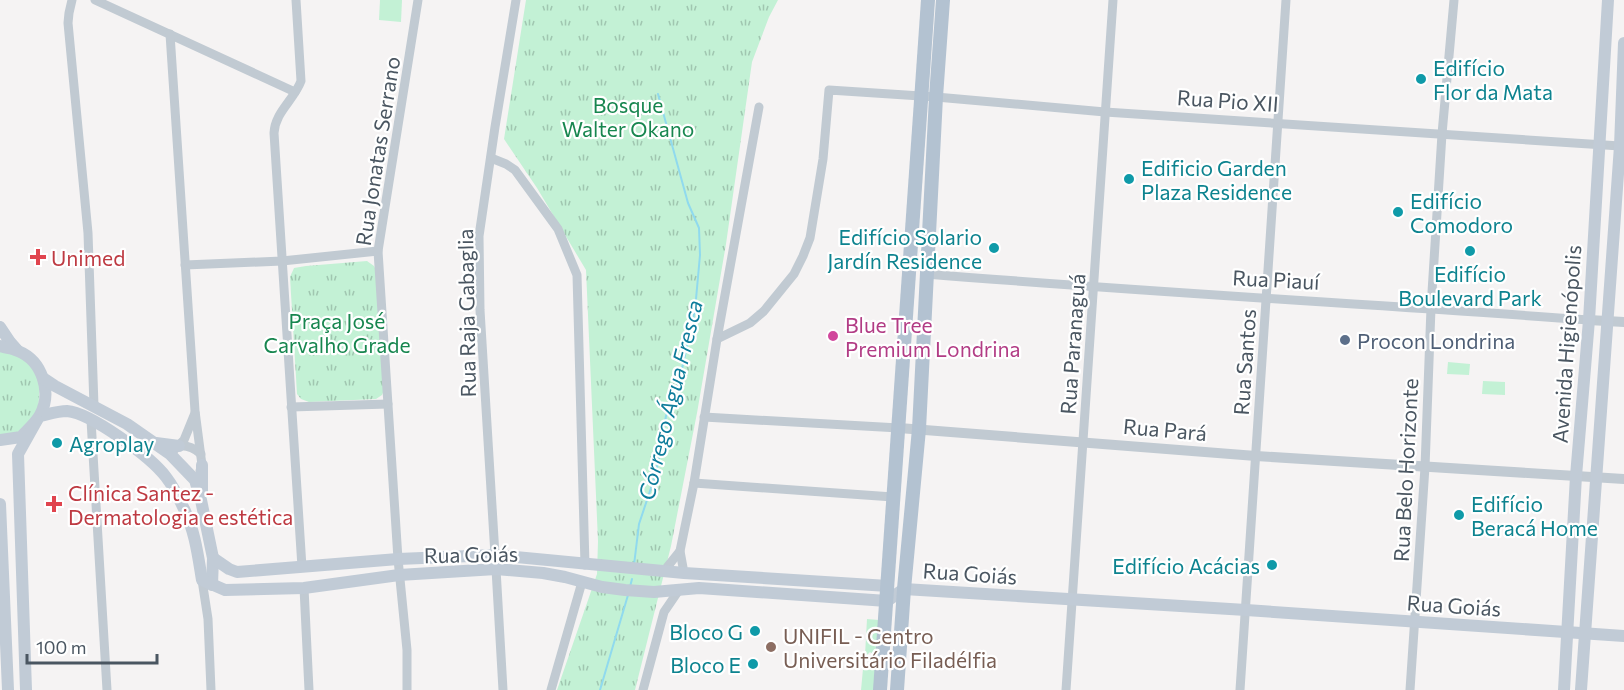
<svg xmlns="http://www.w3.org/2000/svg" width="1624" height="690" font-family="Commissioner,sans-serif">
	<defs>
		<pattern id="park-tufts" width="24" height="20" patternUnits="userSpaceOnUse" patternTransform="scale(1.5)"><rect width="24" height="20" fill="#c3f1d5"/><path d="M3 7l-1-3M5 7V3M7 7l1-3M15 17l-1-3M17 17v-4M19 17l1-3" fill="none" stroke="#a0c6b0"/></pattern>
	</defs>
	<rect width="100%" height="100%" fill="#f5f3f3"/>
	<g fill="url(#park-tufts)">
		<polygon points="526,0 778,0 769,17 752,62 726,244 697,413 671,546 635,690 557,690 597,574 598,541 586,270 537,188 504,139"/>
		<polygon points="367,261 374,266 377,272 385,388 382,395 376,399 309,402 301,399 297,394 290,277 294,268 306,266"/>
		<polygon points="0,351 12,353 25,360 35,371 40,384 38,412 18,432 0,436"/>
	</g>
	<g fill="#c3f1d5">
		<polygon points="380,0 402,0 401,22 379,20"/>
		<polygon points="1448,362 1470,364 1469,375 1447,374"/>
		<polygon points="1483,381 1505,382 1505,395 1482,394"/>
		<polygon points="867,619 879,620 877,658 870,652 867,655 865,655"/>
		<polygon points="863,669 876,670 874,690 861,690"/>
	</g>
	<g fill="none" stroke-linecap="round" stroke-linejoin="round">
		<g stroke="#90daee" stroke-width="2">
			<polyline points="634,565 639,524 656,473 666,416 677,391 695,310 700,255 699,228 688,203 658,94"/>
			<polyline points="630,587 632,579"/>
			<polyline points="600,690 628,595"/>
		</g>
		<g stroke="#c1cad2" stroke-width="9">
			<polyline points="72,0 69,13 68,23 88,233 94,406"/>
			<polyline points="95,0 295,92"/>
			<path d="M296,0L301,81C294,100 275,112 274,133L302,567"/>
			<polyline points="170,34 195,411 202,465 200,471"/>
			<polyline points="491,158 506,164 515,170 558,229 577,275 585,565"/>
			<polyline points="185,265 282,261 378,251"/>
			<path d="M926,274C1147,292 1368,304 1589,320"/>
			<polyline points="717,339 750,323 764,311 794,274 803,256 810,238 823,159 829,90 936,97 1105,112 1620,146"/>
			<polyline points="291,407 388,404"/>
			<polyline points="704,417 899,428"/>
			<polyline points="91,420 107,690"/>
			<path d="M179,446C188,445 194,448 201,454"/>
			<polyline points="174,450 184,440 195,413"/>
			<polyline points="694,483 893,497"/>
			<polyline points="495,555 480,310 479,236 495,127 516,0"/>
			<polyline points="496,569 503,690"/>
			<polyline points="664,571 680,551"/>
			<polyline points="684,573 680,551 694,483 717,339 759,107"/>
			<polyline points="202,580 208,619 211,690"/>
			<polyline points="304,588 309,690"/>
			<polyline points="407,690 407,650 398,559 378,251 418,0"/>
			<polyline points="551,690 582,582"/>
			<polyline points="643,690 664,612 679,590"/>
			<polyline points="1066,690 1113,0"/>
			<polyline points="1240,690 1286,0"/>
			<polyline points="1410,690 1425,467 1431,308 1442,134 1454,0"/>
		</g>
		<g stroke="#c1cad2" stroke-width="10">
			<polyline points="1589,320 1624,322"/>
			<polyline points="899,428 1256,456 1624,479"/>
		</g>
		<g stroke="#c1cbd6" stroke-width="12">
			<polyline points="0,327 10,342 17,350"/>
			<path d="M0,346C6,348 13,348 18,351C43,361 52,393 40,415C36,423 27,430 21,437L0,440"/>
			<polyline points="43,378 55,386 127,424 170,454 195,480 201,500 213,558 212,585"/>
			<path d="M40,416C49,414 58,411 67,411C91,413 151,457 166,477C173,486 179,498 184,509C195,531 198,556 202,580L225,590L304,588L399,575L496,569L543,573L565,577L602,587L625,590L654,592L699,588L887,601L904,589L1246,610L1624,636"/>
			<polyline points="156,443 179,446"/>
			<polyline points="202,492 202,465"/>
			<polyline points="0,504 8,690"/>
			<polyline points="213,558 229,569 237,572 398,559 495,555 684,573 888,586"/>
			<polyline points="26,690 18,454 37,420"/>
			<polyline points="1564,690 1576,476 1589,320 1608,0"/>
			<polyline points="1581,690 1620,146 1624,43"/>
		</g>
		<g stroke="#b3c2d1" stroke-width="14">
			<polyline points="880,690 928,0"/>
			<polyline points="897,690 904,589 919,429 936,97 943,0"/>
		</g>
	</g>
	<g fill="#0f9aa8" stroke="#fff" stroke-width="2">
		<circle cx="1421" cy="79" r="6"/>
		<circle cx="1129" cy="179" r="6"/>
		<circle cx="1398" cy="212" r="6"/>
		<circle cx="994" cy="248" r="6"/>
		<circle cx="1470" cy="251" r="6"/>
		<circle cx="57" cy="443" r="6"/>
		<circle cx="1459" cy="515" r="6"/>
		<circle cx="1272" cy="565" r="6"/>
		<circle cx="755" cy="631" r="6"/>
		<circle cx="753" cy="664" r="6"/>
	</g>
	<g fill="#e0444e" stroke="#fff" stroke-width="2">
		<path d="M35 248h6v6h6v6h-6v6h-6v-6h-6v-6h6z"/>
		<path d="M51 495h6v6h6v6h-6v6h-6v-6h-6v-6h6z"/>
	</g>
	<circle fill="#d1479c" stroke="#fff" stroke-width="2" cx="833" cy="336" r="6"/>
	<circle fill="#5c6f8a" stroke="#fff" stroke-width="2" cx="1345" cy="340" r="6"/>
	<circle fill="#8d6e63" stroke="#fff" stroke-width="2" cx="771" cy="647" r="6"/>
	<g text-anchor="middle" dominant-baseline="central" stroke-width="4.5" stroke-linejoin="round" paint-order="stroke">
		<g font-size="21" fill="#0d838f" stroke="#fff" text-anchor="start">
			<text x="1433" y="67">Edifício<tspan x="1433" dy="24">Flor da Mata</tspan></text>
			<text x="1141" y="167">Edificio Garden<tspan x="1141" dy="24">Plaza Residence</tspan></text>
			<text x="1410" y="200">Edifício<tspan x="1410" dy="24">Comodoro</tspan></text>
			<text x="982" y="236" text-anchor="end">Edifício Solario<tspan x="982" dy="24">Jardín Residence</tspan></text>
			<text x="1470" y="273" text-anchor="middle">Edifício<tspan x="1470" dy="24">Boulevard Park</tspan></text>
			<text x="69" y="443">Agroplay</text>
			<text x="1471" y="503">Edifício<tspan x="1471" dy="24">Beracá Home</tspan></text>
			<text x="1260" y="565" text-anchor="end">Edifício Acácias</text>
			<text x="743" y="631" text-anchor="end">Bloco G</text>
			<text x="741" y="664" text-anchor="end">Bloco E</text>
		</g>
		<g font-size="21" fill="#4a5661" stroke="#fff">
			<text transform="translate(1228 100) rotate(4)">Rua Pio XII</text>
			<text transform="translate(377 151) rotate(-81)">Rua Jonatas Serrano</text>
			<text transform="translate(1276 279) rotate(3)">Rua Piauí</text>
			<text transform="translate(466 313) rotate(-91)">Rua Raja Gabaglia</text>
			<text transform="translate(1072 344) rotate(-86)">Rua Paranaguá</text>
			<text transform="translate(1566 344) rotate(-86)">Avenida Higienópolis</text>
			<text transform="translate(1244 362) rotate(-86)">Rua Santos</text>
			<text transform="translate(1165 429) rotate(5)">Rua Pará</text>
			<text transform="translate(1405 470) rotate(-87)">Rua Belo Horizonte</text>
			<text transform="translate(471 554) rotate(-1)">Rua Goiás</text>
			<text transform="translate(970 573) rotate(4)">Rua Goiás</text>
			<text transform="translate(1454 605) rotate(4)">Rua Goiás</text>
		</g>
		<g font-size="21" fill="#17864f" stroke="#fff">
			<text x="628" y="104">Bosque<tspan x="628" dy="24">Walter Okano</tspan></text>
			<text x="337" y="320">Praça José<tspan x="337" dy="24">Carvalho Grade</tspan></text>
		</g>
		<g font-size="21" fill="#be3a42" stroke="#fff" text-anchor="start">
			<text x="51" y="257">Unimed</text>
			<text x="68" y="492">Clínica Santez -<tspan x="68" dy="24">Dermatologia e estética</tspan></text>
		</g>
		<g font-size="21" fill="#b23c85" stroke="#fff" text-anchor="start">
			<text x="845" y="324">Blue Tree<tspan x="845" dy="24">Premium Londrina</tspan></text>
		</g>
		<g font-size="21" fill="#4e5e75" stroke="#fff" text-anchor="start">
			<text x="1357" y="340">Procon Londrina</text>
		</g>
		<g font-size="21" fill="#785e54" stroke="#fff" text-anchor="start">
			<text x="783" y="635">UNIFIL - Centro<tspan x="783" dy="24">Universitário Filadélfia</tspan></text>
		</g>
		<g font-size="22" font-style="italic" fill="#0c7c9b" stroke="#fff">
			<text transform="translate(670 400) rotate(-76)">Córrego Água Fresca</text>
		</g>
	</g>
	<path d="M27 654v9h130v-9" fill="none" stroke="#4a5661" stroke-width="3"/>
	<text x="36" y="654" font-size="18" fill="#4a5661" stroke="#ffffff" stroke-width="4.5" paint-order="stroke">100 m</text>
</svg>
